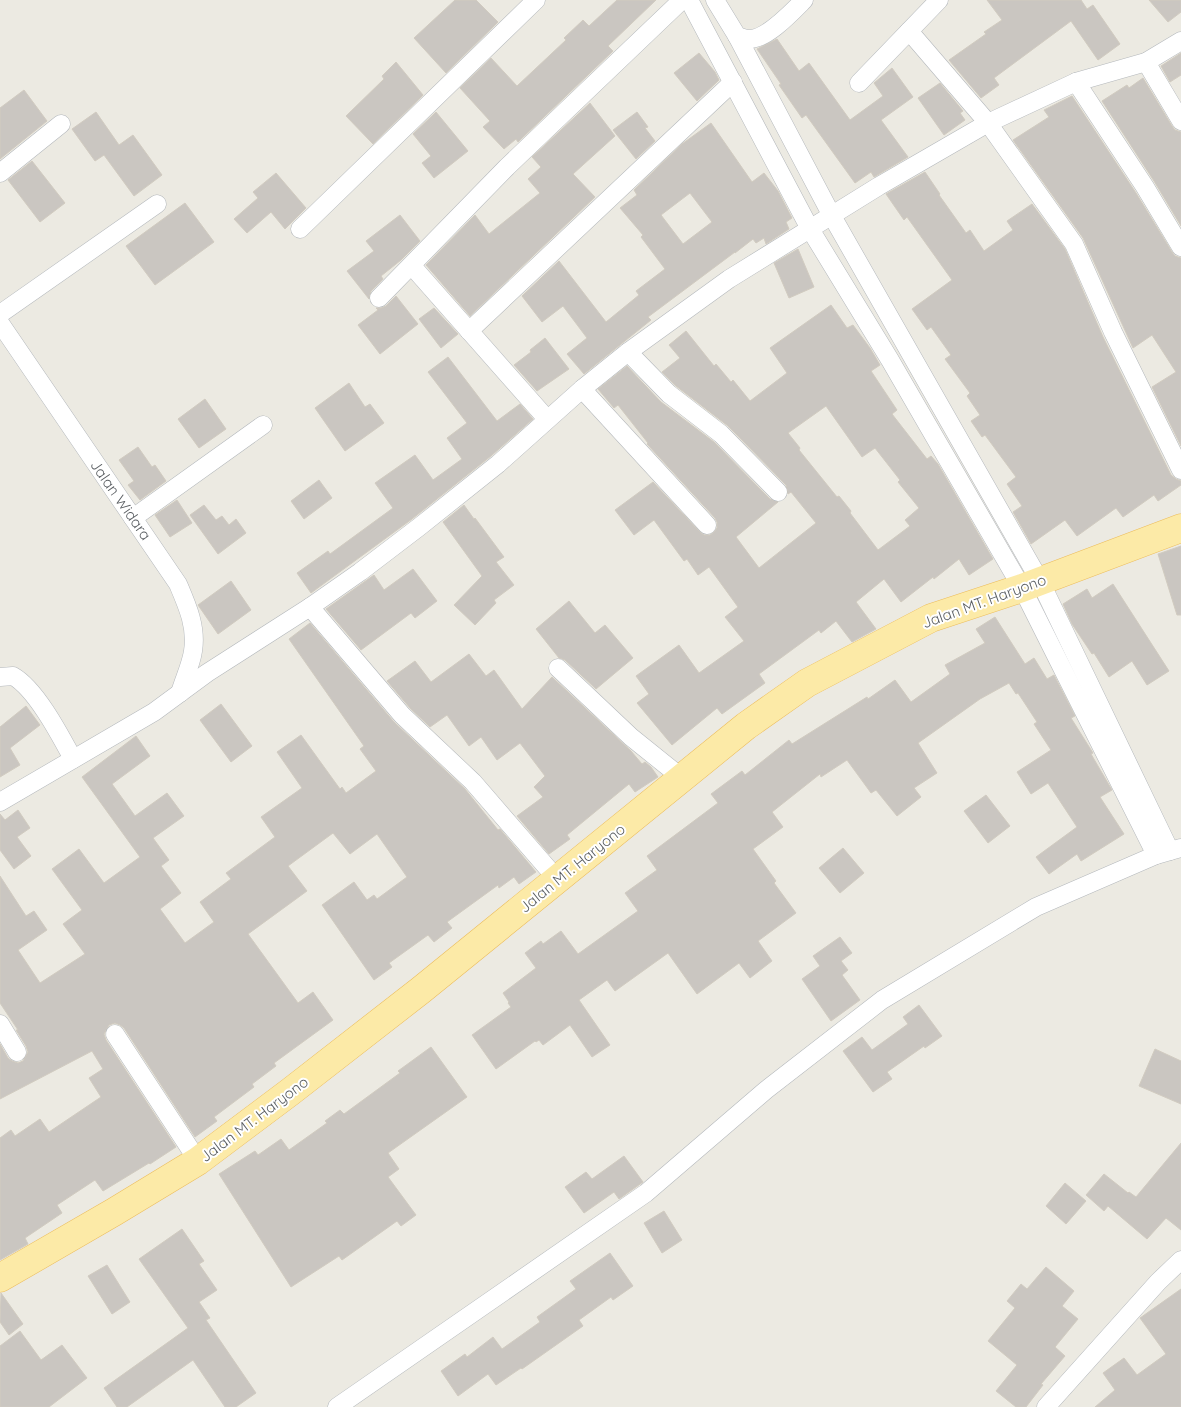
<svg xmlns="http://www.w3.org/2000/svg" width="1181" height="1407" font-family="Quicksand,sans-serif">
	<rect width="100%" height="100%" fill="#eceae2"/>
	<g fill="#cac6c1" stroke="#d1cbc0" fill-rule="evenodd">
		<polygon points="455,0 476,0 498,22 446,73 414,38"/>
		<polygon points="617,0 656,0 608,46 613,51 518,142 516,139 504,149 483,127 490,121 460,88 491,58 517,86 566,40 564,38 583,20 589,26"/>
		<polygon points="987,0 1081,0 1087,9 1093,5 1120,44 1098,60 1071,21 994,78 999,85 981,98 949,60 986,34 984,32 1002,20"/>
		<polygon points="1149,0 1181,0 1181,12 1168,22"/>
		<polygon points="777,39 799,71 809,63 850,120 883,96 874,83 892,68 913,97 881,120 908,157 874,177 871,172 855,183 806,115 802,118 779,85 781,84 757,49"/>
		<polygon points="699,53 715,72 719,80 697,101 674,73"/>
		<polygon points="1181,53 1181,75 1170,82 1161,66"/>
		<polygon points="396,62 423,95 373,144 346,116 384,79 382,76"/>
		<polygon points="1143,78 1172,126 1175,130 1181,132 1181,226 1154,181 1102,101 1127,85 1129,88"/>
		<polygon points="940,83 963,111 960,113 965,120 944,135 918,98"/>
		<polygon points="24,90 47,121 0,159 0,108"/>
		<polygon points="1072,96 1136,193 1172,252 1175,256 1181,258 1181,446 1152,387 1176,372 1152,335 1133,348 1083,238 1013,140 1049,117 1044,110"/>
		<polygon points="590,103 615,136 573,174 595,197 470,316 426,265 475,215 489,234 540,193 528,179 541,167 532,157"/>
		<polygon points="96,112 119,145 133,135 162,175 134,196 104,155 95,161 72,129"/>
		<polygon points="436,112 468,151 434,178 422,163 431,156 413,134"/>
		<polygon points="637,112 648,127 645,128 655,141 636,159 613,130"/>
		<path d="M711,123L752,182L764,173L778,191L792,218L786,222L789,229L766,244L764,238L756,243L753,239L735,253V252L648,317L651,320L584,374L567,354L587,338L563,306L542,322L522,296L559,261L606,322L639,295L636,291L665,269L641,237L643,235L620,208L637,195L634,190L682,144ZM690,193L712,222L683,244L661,215Z"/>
		<polygon points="32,161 65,203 40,222 8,180"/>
		<polygon points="925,172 940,194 939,195 966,233 970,230 984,251 1013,230 1007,221 1032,204 1065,249 1103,337 1171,475 1176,479 1181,481 1181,485 1158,501 1154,495 1123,517 1116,508 1077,536 1065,520 1031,544 1013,512 1022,506 1007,484 1016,477 985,435 982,437 971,421 980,415 967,396 970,393 945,359 951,355 931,327 927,330 912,309 952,280 907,217 904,220 886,194"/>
		<polygon points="276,173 306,208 285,229 271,212 247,233 234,219 258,198 253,192"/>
		<polygon points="185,203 214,242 155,285 126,246"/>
		<polygon points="400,215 420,241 401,260 381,276 383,279 371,291 369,299 347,271 374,251 366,241"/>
		<polygon points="798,249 814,287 789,298 774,263"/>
		<polygon points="396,296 418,324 380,354 358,325 378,310 376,308 381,308 386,306"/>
		<path d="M831,305L847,328L853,325L870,348L880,365L871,371L897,410L892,414L927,459L931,456L938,464L993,559L969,575L959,559L934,579L933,577L901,602L884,579L856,602L876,629L852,642L836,621L821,633L819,630L759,674L765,683L722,714L717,708L672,745L637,703L649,694L636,676L679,645L699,673L744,641L725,617L738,607L709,567L698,575L687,559L684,561L654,520L634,535L615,510L653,482L700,532L704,535H710L714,532L717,528V522L715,518L647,444L648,443L618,405L614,408L598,389L627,366L661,402L714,442L770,499L778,502L736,537L759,568L816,523L791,492L788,494L786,485L728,426L676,386L662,372L680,358L669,345L686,331L714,366L716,364L731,382L733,380L750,401L787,373L770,348ZM826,406L862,457L875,448L900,480L898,482L919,508L905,520L910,526L878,550L850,513L851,511L839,496L837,497L799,450L800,448L788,433Z"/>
		<polygon points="434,308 458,334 441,348 419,319"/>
		<polygon points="545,338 569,369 537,391 514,365 531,352 530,350"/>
		<polygon points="448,357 497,421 520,404 533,419 491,456 412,519 311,593 297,573 328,551 330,554 393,508 375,483 415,455 433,480 462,459 447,438 467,423 428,372"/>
		<polygon points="349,383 365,407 370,404 384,423 345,451 315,408"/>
		<polygon points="205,399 226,429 199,448 178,419"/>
		<polygon points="138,447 152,467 155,465 166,481 140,500 128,485 134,481 119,460"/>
		<polygon points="319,480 332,498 304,519 291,501"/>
		<polygon points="177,500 192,523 170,537 155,515"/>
		<polygon points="204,505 216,520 222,516 229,525 236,519 246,533 218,554 190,515"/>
		<polygon points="464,505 474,519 475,518 504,557 496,562 514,585 494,600 496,603 475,625 454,605 482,576 443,522"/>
		<polygon points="1181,546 1181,615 1177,615 1158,554"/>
		<polygon points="413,569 437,601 415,618 411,613 361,650 326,609 374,575 384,590"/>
		<polygon points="231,581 251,610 218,634 198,605"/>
		<polygon points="1113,584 1169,671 1147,685 1132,661 1109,677 1094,653 1092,654 1072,624 1063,604 1087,589 1092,598"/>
		<polygon points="569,601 595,633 605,625 633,658 596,689 565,660 559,658 536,629"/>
		<polygon points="995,617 1025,664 1034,658 1047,679 1054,675 1075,716 1071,718 1093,753 1091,754 1112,790 1100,797 1124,834 1081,861 1077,854 1049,874 1036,857 1077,827 1048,783 1031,794 1017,772 1051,750 1034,724 1037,722 1018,693 1016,694 1009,683 980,699 918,743 937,773 914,788 921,797 897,816 876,790 871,793 847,760 821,777 820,774 772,812 783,827 753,849 776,881 774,883 796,913 758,941 772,961 750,978 739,963 697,994 668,953 615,991 607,980 579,1000 610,1045 592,1057 570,1025 543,1045 539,1040 536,1042 535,1041 496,1069 472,1035 511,1007 508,1003 509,1002 503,993 536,968 525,953 541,941 543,944 561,931 578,954 638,911 625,893 657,870 647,856 718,803 711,794 742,771 745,775 789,740 792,744 867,697 868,699 895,680 911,702 950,674 945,665 985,643 976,629"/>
		<polygon points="310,623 394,722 465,789 498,830 500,829 536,872 519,884 514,877 499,888 498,885 447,922 452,928 434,942 428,935 389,963 392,967 374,980 322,905 354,882 367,900 374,895 377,899 407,877 377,834 350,854 333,833 288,866 307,891 248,934 298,1003 313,992 333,1020 274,1063 276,1066 252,1084 254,1087 214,1117 217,1121 195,1137 124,1028 120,1025 115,1023 109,1025 104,1034 106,1040 176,1147 150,1164 149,1163 103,1191 95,1180 57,1205 62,1213 25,1238 28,1244 0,1260 0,1138 11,1130 15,1136 40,1119 49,1132 101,1097 89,1078 103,1069 92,1051 0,1099 0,1044 8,1058 12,1061 18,1063 23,1061 28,1052 26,1046 16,1030 18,1030 0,1003 0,876 26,916 34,911 47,930 18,950 40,983 85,954 63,924 82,910 52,869 79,849 104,883 140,857 82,777 136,736 150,756 112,784 135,816 167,793 184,816 153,838 169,860 161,866 181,893 160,909 185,943 214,922 200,902 231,879 226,873 275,837 261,817 302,788 277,752 301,735 340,789 342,787 346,793 376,771 360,749 364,746 289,639"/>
		<polygon points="469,654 486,676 494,670 522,709 552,677 631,751 642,764 645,762 651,767 658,777 635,792 629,784 567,835 570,839 549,854 517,816 543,797 534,787 545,776 520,743 497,760 481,737 469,746 447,715 430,727 410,708 387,681 415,661 431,682"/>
		<polygon points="221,704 252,746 231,762 200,720"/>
		<polygon points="26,706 40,725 10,748 20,765 0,777 0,727"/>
		<polygon points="986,795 1010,826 988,843 964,811"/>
		<polygon points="18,810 30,828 17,837 31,856 14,869 0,850 0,814 5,820"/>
		<polygon points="843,848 864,873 840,893 819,868"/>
		<polygon points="840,937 852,953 841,961 848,970 842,975 860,1000 831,1021 802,979 820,966 813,956"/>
		<polygon points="919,1005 942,1036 925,1048 924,1046 887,1072 892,1079 873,1092 843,1051 862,1037 872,1050 908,1024 903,1017"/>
		<polygon points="431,1047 467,1097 388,1153 399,1169 388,1177 416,1215 401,1226 397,1221 342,1260 339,1256 291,1287 219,1174 255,1151 258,1155 281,1139 289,1150 327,1123 325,1121 340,1110 344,1114 400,1073 398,1071"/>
		<polygon points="1155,1049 1181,1061 1181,1104 1139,1086"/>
		<polygon points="1181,1143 1181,1230 1166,1218 1147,1239 1108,1206 1104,1211 1086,1195 1104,1174 1128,1193 1129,1192 1136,1197"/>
		<polygon points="624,1156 643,1182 619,1199 614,1192 584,1213 565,1187 586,1172 592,1179"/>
		<polygon points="1065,1183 1086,1201 1066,1224 1046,1206"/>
		<polygon points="664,1211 682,1240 662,1253 644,1223"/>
		<polygon points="182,1229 204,1261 199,1264 217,1290 199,1302 210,1318 206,1320 256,1393 236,1407 225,1407 193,1360 127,1407 117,1407 104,1388 188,1328 139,1259"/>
		<polygon points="610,1253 633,1286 613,1300 611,1297 579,1320 583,1326 522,1369 521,1368 496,1385 488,1374 458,1396 441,1371 465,1354 467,1357 493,1337 502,1349 540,1322 537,1317 576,1289 570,1281"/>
		<polygon points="107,1265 130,1302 112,1314 88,1276"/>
		<polygon points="1046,1267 1074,1291 1062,1306 1078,1319 1055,1347 1065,1356 1041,1384 1043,1385 1026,1407 1016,1407 996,1391 1017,1365 988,1341 1015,1308 1007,1301 1021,1284 1027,1289"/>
		<polygon points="1181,1289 1181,1407 1095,1407 1115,1390 1103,1373 1124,1358 1137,1375 1166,1354 1140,1318"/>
		<polygon points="1,1293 23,1324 9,1335 0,1322"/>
		<polygon points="20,1331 41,1360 62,1345 87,1378 49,1407 0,1407 0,1346"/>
	</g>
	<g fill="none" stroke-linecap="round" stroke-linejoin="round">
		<g stroke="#b4b8bc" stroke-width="19">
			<g id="street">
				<polyline points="689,0 810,229 890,360 1022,588 1156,855"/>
				<path d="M715,0L737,36C741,37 745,39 749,39C766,40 792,12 804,0"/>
				<polyline points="909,31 988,123 1074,244 1113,332 1181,470"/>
				<polyline points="737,36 832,216 1040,581 1170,851"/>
				<polyline points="1146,62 1181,121"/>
				<polyline points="1076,82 1145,187 1181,247"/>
				<polyline points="859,83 939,0"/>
				<polyline points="0,173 61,124"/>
				<polyline points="300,229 536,0"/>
				<polyline points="412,266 547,419"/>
				<polyline points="379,298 507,167 682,0"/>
				<polyline points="0,314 157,204"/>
				<path d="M0,323L178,584C187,605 197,627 193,651C191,665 184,679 180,693"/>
				<polyline points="469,331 733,82"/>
				<polyline points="628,352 669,394 721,434 778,492"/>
				<polyline points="582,389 707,525"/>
				<polyline points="133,518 263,425"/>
				<polyline points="310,607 402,715 473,782 557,879"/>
				<polyline points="558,668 631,737 682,778"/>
				<path d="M0,677L13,676C36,689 60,735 73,759"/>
				<polyline points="0,802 154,712 207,673 310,607 360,572 419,527 498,464 582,389 628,352 729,279 879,186 988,123 1076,82 1146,62 1181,41"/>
				<polyline points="0,1024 17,1052"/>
				<polyline points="115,1034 198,1161"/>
				<polyline points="337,1407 646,1193 766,1090 882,1000 1036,907 1156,855 1181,848"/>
				<polyline points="1046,1407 1158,1282 1181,1260"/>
			</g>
		</g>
		<g stroke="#ecbc5b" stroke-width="29">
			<polyline id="primary" points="0,1278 114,1212 198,1161 290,1092 421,990 746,726 807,683 931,618 1022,588 1181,528"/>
		</g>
		<use href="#street" stroke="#fff" stroke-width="18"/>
		<use href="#primary" stroke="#fceaa7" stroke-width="28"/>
	</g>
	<g text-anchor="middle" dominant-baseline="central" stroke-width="4" stroke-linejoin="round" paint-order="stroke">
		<g font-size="15" fill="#5a5e62" stroke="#fff">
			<text transform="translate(121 500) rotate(55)">Jalan Widara</text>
			<text transform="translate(984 601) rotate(-20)">Jalan MT. Haryono</text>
			<text transform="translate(572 868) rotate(-39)">Jalan MT. Haryono</text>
			<text transform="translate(254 1119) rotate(-37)">Jalan MT. Haryono</text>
		</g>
	</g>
</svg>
